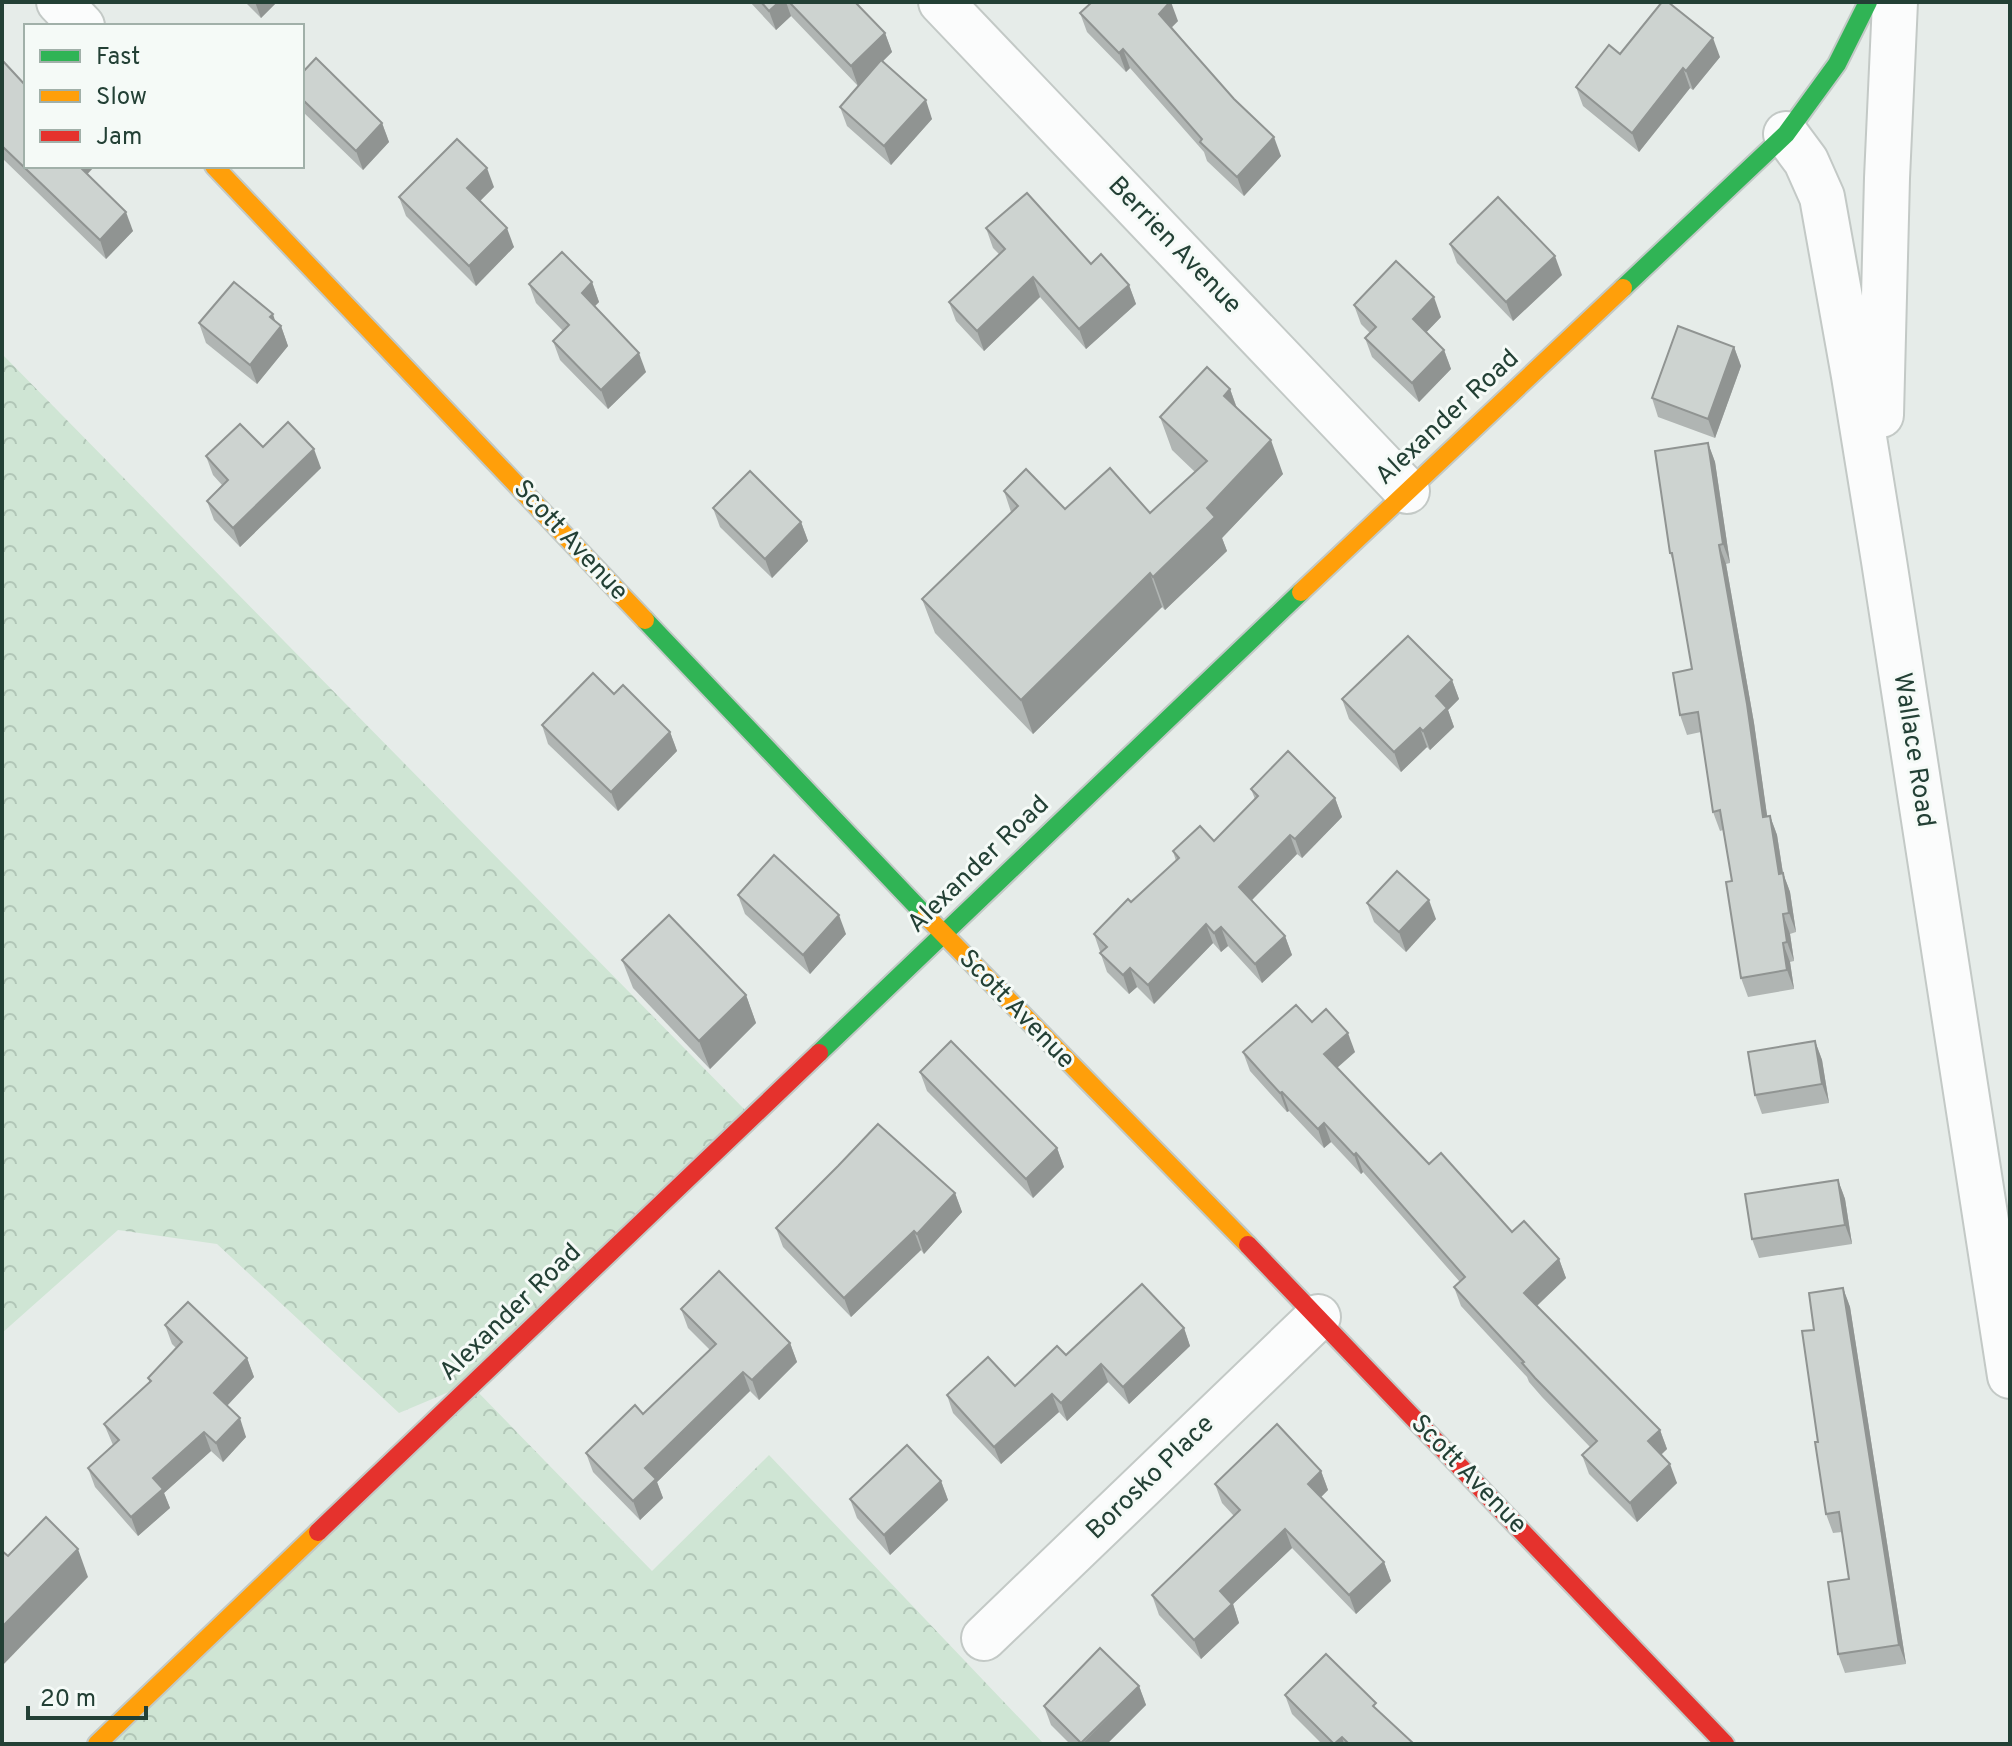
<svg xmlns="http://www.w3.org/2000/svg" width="2012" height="1746" font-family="Overpass,sans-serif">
	<defs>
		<pattern id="forest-crowns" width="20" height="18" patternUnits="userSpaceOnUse" patternTransform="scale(2)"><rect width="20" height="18" fill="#cfe5d4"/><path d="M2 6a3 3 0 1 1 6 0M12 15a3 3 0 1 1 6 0" fill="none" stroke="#b1c6b7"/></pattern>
	</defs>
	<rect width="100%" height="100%" fill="#e6ece9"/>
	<g fill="url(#forest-crowns)">
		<polygon points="2,354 746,1111 456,1389 399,1413 217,1244 118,1230 2,1333"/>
		<polygon points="472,1386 652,1571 769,1455 1044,1744 97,1744"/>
	</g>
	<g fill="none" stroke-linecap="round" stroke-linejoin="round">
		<g stroke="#c3c9c6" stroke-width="48">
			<g id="street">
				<polyline points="59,2 82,26"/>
				<polyline points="941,2 1407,491"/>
				<polyline points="1786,134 1806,161 1822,197 1854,376 1884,561 2010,1376"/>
				<polyline points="1881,415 1887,178 1895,2"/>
				<polyline points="984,1638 1318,1317"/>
			</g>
		</g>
		<g stroke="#c2c9c6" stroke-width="22">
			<g id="fast">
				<polyline points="1623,288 1786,134 1837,64 1868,2"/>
				<polyline points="645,620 926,916"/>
				<polyline points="819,1053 1301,592"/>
			</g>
		</g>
		<g stroke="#c2c9c6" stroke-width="22">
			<g id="slow">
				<polyline points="214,166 645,620"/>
				<polyline points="1301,592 1623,288"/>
				<polyline points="926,916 1248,1245"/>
				<polyline points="97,1744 318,1532"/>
			</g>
		</g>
		<g stroke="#c2c9c6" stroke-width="22">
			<g id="jam">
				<polyline points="1248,1245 1725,1744"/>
				<polyline points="318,1532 819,1053"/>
			</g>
		</g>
		<use href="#street" stroke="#fbfcfc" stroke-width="44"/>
		<use href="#fast" stroke="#30b455" stroke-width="18"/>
		<use href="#slow" stroke="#ff9f0a" stroke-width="18"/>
		<use href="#jam" stroke="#e5322d" stroke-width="18"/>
	</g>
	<g fill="#b0b5b3">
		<polygon points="245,2 277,2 261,18"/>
		<polygon points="750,2 855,2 885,33 892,52 883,61 932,119 891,165 847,126 840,107 858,86 791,16 776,30"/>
		<polygon points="1080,13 1178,21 1172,27 1281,156 1244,196 1207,161 1204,152 1130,68 1126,72 1087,32"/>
		<polygon points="1620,54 1720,57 1693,90 1690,88 1639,152 1583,106 1576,87"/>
		<polygon points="2,60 87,174 133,231 106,259 2,158"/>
		<polygon points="302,73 382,123 389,142 363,170 302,111"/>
		<polygon points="494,187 480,201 514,247 476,286 406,216 399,197"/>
		<polygon points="986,228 1091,264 1129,285 1136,304 1086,349 1040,297 984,351 956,321 949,302 999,254 993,248"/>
		<polygon points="1450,244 1562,275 1513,321 1457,263"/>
		<polygon points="592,282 599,302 595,306 646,372 608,409 560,360 553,341 563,331 536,303 529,284"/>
		<polygon points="1354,305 1441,317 1426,332 1444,350 1451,369 1419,402 1372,357 1365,338 1370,333 1361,324"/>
		<polygon points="276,322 281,326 288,346 257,384 206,343 199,323"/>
		<polygon points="1734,347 1741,366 1715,438 1658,417 1652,398"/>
		<polygon points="1230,389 1237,408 1283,474 1222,538 1227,551 1165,610 1162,607 1033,734 935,633 922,599 1011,512 1004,491 1065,509 1150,513 1195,472 1172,450 1160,417"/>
		<polygon points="1708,443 1715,462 1730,563 1726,564 1754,723 1767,816 1770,816 1777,835 1783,873 1790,892 1796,932 1790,934 1794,961 1790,962 1794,989 1748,997 1741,978 1732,881 1723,830 1720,831 1713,812 1701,732 1687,735 1680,715 1692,669 1674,564 1670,553"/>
		<polygon points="206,456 321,468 240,547 214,520 207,501 222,485 213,475"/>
		<polygon points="713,508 801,522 808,541 772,578 720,527"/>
		<polygon points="1452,680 1459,699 1448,710 1454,727 1430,750 1427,747 1401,772 1349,719 1342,699"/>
		<polygon points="614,694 670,732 677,751 618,811 548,744 542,725"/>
		<polygon points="1251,789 1335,798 1342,817 1302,858 1297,854 1252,900 1285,936 1292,955 1262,983 1228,946 1221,952 1213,943 1154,1004 1137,987 1129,994 1107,972 1094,934 1131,902 1176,861 1173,851 1214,841 1255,799"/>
		<polygon points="738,895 846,934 810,974 745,914"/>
		<polygon points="1367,903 1436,919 1406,952 1374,922"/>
		<polygon points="622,960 746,995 756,1023 710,1069 633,988"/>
		<polygon points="1312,1022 1355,1052 1337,1068 1429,1164 1512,1232 1559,1259 1566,1278 1537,1306 1660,1430 1667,1449 1661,1455 1677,1483 1637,1522 1589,1474 1582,1455 1590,1447 1542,1397 1529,1382 1527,1377 1461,1306 1454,1287 1460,1282 1363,1172 1361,1174 1331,1142 1324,1148 1289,1111 1287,1112 1250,1071 1243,1052"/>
		<polygon points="1815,1041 1822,1060 1829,1103 1762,1114 1755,1095"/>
		<polygon points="920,1072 1057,1148 1064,1167 1033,1198 927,1091"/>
		<polygon points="1838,1180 1845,1199 1852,1244 1759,1258 1752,1239"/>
		<polygon points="955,1193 962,1212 924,1254 921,1250 851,1317 783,1247 776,1228"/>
		<polygon points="1843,1288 1850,1307 1906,1664 1845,1673 1838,1654 1849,1579 1842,1532 1833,1533 1826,1514 1814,1330"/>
		<polygon points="681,1309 790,1343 797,1362 759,1400 750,1391 657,1482 663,1498 640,1520 593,1472 586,1453 643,1414 710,1350 688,1328"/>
		<polygon points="165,1325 247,1358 254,1377 227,1406 246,1437 223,1462 211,1451 164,1493 170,1508 138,1536 95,1487 88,1468 113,1445 104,1424 150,1382 148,1378 176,1348 172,1344"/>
		<polygon points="1184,1328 1190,1346 1129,1404 1108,1382 1067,1421 1059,1412 1001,1464 953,1413 947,1395 1015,1386 1066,1355"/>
		<polygon points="1321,1471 1328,1490 1321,1497 1384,1562 1391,1581 1356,1614 1292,1548 1233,1604 1239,1623 1201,1659 1159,1615 1152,1595 1234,1516 1222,1503 1215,1484"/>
		<polygon points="941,1481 948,1500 890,1555 857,1518 850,1499"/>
		<polygon points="1139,1686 1146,1705 1107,1744 1070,1744 1051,1725 1044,1706"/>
		<polygon points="1285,1695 1378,1711 1414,1744 1322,1744 1292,1714"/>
	</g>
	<g fill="#909492">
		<polygon points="255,2 277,2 261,18"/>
		<polygon points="779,2 786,2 791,16 776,30 769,11"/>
		<polygon points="1171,2 1178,21 1166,33 1159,14"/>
		<polygon points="885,33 892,52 858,86 851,66"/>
		<polygon points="1713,38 1720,57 1693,90 1686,71"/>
		<polygon points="1123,49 1130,68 1126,72 1119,53"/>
		<polygon points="1683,68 1690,88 1639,152 1632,133"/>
		<polygon points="926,100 932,119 891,165 884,146"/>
		<polygon points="382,123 389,142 363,170 356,151"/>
		<polygon points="1274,137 1281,156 1244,196 1237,177"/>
		<polygon points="76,166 95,166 81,181"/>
		<polygon points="487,168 494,187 474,207 467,188"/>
		<polygon points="126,212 133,231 106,259 100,240"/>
		<polygon points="507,228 514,247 476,286 469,266"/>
		<polygon points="1555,256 1562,275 1513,321 1506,302"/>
		<polygon points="1033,277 1040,297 984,351 977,331"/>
		<polygon points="592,282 599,302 589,312 582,293"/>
		<polygon points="1129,285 1136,304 1086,349 1079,329"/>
		<polygon points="1434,297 1441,317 1420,339 1413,319"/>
		<polygon points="273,314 278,330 281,326 288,346 257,384 250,365 270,317"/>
		<polygon points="1734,347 1741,366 1715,438 1708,419"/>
		<polygon points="1444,350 1451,369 1419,402 1412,383"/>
		<polygon points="639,353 646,372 608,409 601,390"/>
		<polygon points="1230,389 1242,423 1224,396"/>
		<polygon points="1271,440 1283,474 1222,538 1227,551 1165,610 1153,577 1207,508"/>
		<polygon points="1708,443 1715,462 1730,563 1723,544"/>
		<polygon points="314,449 321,468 240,547 233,528"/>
		<polygon points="801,522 808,541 772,578 765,559"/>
		<polygon points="1719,545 1726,564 1754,723 1770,836 1763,817"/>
		<polygon points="1150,573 1162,607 1033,734 1021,700"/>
		<polygon points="1452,680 1459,699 1448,710 1454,727 1430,750 1423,731 1436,696"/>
		<polygon points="1420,728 1427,747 1401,772 1394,752"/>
		<polygon points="670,732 677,751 618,811 611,792"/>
		<polygon points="1335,798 1342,817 1302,858 1295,839"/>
		<polygon points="1770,816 1777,835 1786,893 1779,874"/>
		<polygon points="1290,835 1297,854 1246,906 1239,887"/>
		<polygon points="1783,873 1790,892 1796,932 1789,913"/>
		<polygon points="1429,900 1436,919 1406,952 1399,932"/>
		<polygon points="1783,914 1790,934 1794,961 1787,942"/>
		<polygon points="839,915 846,934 810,974 803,955"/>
		<polygon points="1206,924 1213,943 1154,1004 1148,985"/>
		<polygon points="1221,927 1228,946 1221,952 1214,933"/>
		<polygon points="1285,936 1292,955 1262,983 1255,964"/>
		<polygon points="1783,943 1790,962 1794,989 1787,970"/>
		<polygon points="1130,968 1137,987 1129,994 1123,975"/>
		<polygon points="746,995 756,1023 710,1069 699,1041"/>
		<polygon points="1348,1033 1355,1052 1331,1073 1324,1054"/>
		<polygon points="1815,1041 1822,1060 1829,1103 1822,1084"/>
		<polygon points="1282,1092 1289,1111 1287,1112 1280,1093"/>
		<polygon points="1324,1123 1331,1142 1324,1148 1318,1129"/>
		<polygon points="1057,1148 1064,1167 1033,1198 1026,1179"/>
		<polygon points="1356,1153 1363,1172 1361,1174 1354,1155"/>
		<polygon points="1838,1180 1845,1199 1852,1244 1845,1225"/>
		<polygon points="955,1193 962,1212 924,1254 917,1234"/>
		<polygon points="914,1231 921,1250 851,1317 844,1298"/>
		<polygon points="1559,1259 1566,1278 1530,1312 1524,1293"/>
		<polygon points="1843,1288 1850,1307 1906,1664 1899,1645"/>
		<polygon points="1184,1328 1190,1346 1129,1404 1123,1387"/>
		<polygon points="790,1343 797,1362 759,1400 752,1380"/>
		<polygon points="247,1358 254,1377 221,1412 214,1393"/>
		<polygon points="1101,1364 1108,1382 1067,1421 1061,1403"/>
		<polygon points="743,1372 750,1391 657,1482 663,1498 640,1520 633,1501 645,1468"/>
		<polygon points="1052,1394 1059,1412 1001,1464 994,1447"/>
		<polygon points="240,1418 246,1437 223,1462 216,1443"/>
		<polygon points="1660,1430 1667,1449 1655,1460 1648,1441"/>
		<polygon points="204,1432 211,1451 164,1493 170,1508 138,1536 131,1517 153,1478"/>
		<polygon points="1670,1464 1677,1483 1637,1522 1630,1503"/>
		<polygon points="1321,1471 1328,1490 1315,1503 1308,1484"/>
		<polygon points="941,1481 948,1500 890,1555 884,1535"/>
		<polygon points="1285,1529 1292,1548 1233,1604 1239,1623 1201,1659 1194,1640 1220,1591"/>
		<polygon points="78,1549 88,1577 2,1666 2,1627"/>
		<polygon points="1384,1562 1391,1581 1356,1614 1349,1595"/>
		<polygon points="1139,1686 1146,1705 1107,1744 1082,1744"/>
		<polygon points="1342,1737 1344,1744 1335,1744"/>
	</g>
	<g fill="#cdd3d0" stroke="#909492" stroke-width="2">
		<polygon points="761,2 779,2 769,11"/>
		<polygon points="789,2 855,2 885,33 851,66"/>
		<polygon points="1092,2 1170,2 1159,14 1234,99 1274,137 1237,177 1200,142 1202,139 1123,49 1119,53 1080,13"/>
		<polygon points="1662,2 1668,2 1713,38 1686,71 1683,68 1632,133 1576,87 1609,45 1620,54"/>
		<polygon points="316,58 382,123 356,151 302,99 302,73"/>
		<polygon points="2,60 26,86 26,166 79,166 126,212 100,240 2,146"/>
		<polygon points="881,60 926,100 884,146 840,107"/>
		<polygon points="457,139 487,168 467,188 507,228 469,266 399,197"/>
		<polygon points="1027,193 1091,264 1101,254 1129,285 1079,329 1033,277 977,331 949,302 1005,249 986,228"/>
		<polygon points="1498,197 1555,256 1506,302 1450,244"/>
		<polygon points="562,252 592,282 582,293 639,353 601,390 553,341 569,325 529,284"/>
		<polygon points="1396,261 1434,297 1413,319 1444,350 1412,383 1365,338 1376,327 1354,305"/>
		<polygon points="234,282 273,314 270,317 281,326 250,365 199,323"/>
		<polygon points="1678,326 1734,347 1708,419 1652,398"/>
		<polygon points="1207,367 1230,389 1224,396 1271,440 1207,508 1215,517 1153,577 1150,573 1021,700 922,599 1018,506 1004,491 1026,469 1065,509 1110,468 1150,513 1207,461 1160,417"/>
		<polygon points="288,422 314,449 233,528 207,501 228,480 206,456 240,424 263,447"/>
		<polygon points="1708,443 1723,544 1719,545 1747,704 1763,817 1770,816 1779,874 1783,873 1789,913 1783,914 1787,942 1783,943 1787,970 1741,978 1726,882 1732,881 1720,810 1713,812 1698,712 1680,715 1673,673 1692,669 1672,553 1670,553 1655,451"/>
		<polygon points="750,471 801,522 765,559 713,508"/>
		<polygon points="1408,636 1452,680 1436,696 1447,708 1423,731 1420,728 1394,752 1342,699"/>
		<polygon points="593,673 614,694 623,685 670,732 611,792 542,725"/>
		<polygon points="1288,751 1335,798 1295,839 1290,835 1239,887 1285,936 1255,964 1221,927 1214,933 1206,924 1148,985 1130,968 1123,975 1100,953 1107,947 1094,934 1128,899 1131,902 1179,858 1173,851 1200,826 1214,841 1258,796 1251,789"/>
		<polygon points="774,855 839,915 803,955 738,895"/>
		<polygon points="1397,871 1429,900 1399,932 1367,903"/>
		<polygon points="669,915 746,995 699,1041 622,960"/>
		<polygon points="1296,1005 1312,1022 1326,1009 1348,1033 1324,1054 1429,1164 1441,1153 1512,1232 1524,1221 1559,1259 1524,1293 1660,1430 1648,1441 1670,1464 1630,1503 1582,1455 1597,1441 1535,1378 1522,1363 1524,1362 1454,1287 1465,1277 1356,1153 1354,1155 1324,1123 1318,1129 1282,1092 1280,1093 1243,1052"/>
		<polygon points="951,1041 1057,1148 1026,1179 920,1072"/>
		<polygon points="1815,1041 1822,1084 1755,1095 1748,1052"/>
		<polygon points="878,1124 955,1193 917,1234 914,1231 844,1298 776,1228 838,1166"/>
		<polygon points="1838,1180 1845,1225 1752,1239 1745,1194"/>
		<polygon points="719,1271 790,1343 752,1380 743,1372 645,1468 656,1479 633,1501 586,1453 635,1405 643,1414 716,1344 681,1309"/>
		<polygon points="1142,1284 1184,1328 1123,1387 1101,1364 1061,1403 1052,1394 994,1447 947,1395 988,1357 1015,1386 1057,1346 1066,1355"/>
		<polygon points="1843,1288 1899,1645 1838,1654 1828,1582 1849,1579 1839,1512 1826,1514 1815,1442 1818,1442 1802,1331 1814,1330 1809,1293"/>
		<polygon points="188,1302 247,1358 214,1393 240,1418 216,1443 204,1432 153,1478 163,1489 131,1517 88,1468 119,1440 104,1424 151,1381 148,1378 182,1342 165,1325"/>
		<polygon points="1277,1424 1321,1471 1308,1484 1384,1562 1349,1595 1285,1529 1220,1591 1232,1604 1194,1640 1152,1595 1240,1510 1215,1484"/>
		<polygon points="907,1445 941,1481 884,1535 850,1499"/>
		<polygon points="46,1517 78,1549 2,1627 2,1551 8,1556"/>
		<polygon points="1100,1648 1139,1686 1081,1743 1044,1706"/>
		<polygon points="1326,1654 1376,1703 1373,1706 1414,1744 1349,1744 1342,1737 1334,1744 1285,1695"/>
	</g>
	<g text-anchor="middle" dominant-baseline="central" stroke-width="6" stroke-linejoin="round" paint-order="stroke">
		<g font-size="26" fill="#234035" stroke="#f5faf7">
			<text transform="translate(1174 246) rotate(46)">Berrien Avenue</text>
			<text transform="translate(1448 418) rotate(-43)">Alexander Road</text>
			<text transform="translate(570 541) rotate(47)">Scott Avenue</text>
			<text transform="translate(1913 750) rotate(81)">Wallace Road</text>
			<text transform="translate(979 865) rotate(-44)">Alexander Road</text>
			<text transform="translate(1016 1010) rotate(46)">Scott Avenue</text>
			<text transform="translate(511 1313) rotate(-44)">Alexander Road</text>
			<text transform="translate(1468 1475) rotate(46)">Scott Avenue</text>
			<text transform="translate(1151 1478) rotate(-44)">Borosko Place</text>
		</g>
	</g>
	<rect width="2012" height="1746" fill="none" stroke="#234035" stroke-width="8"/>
	<rect x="24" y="24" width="280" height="144" fill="#f5faf7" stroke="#a1b0a9" stroke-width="2"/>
	<rect x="40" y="50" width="40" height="12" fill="#30b455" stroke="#a1b0a9" stroke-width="2"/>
	<text x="96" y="64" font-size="24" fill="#234035">Fast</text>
	<rect x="40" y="90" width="40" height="12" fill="#ff9f0a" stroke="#a1b0a9" stroke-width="2"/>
	<text x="96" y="104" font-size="24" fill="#234035">Slow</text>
	<rect x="40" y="130" width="40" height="12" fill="#e5322d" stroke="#a1b0a9" stroke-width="2"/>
	<text x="96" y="144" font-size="24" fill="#234035">Jam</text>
	<path d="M28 1706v12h118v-12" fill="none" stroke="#234035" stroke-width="4"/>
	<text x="40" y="1706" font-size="24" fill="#234035" stroke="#f5faf7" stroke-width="6" paint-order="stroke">20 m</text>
</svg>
